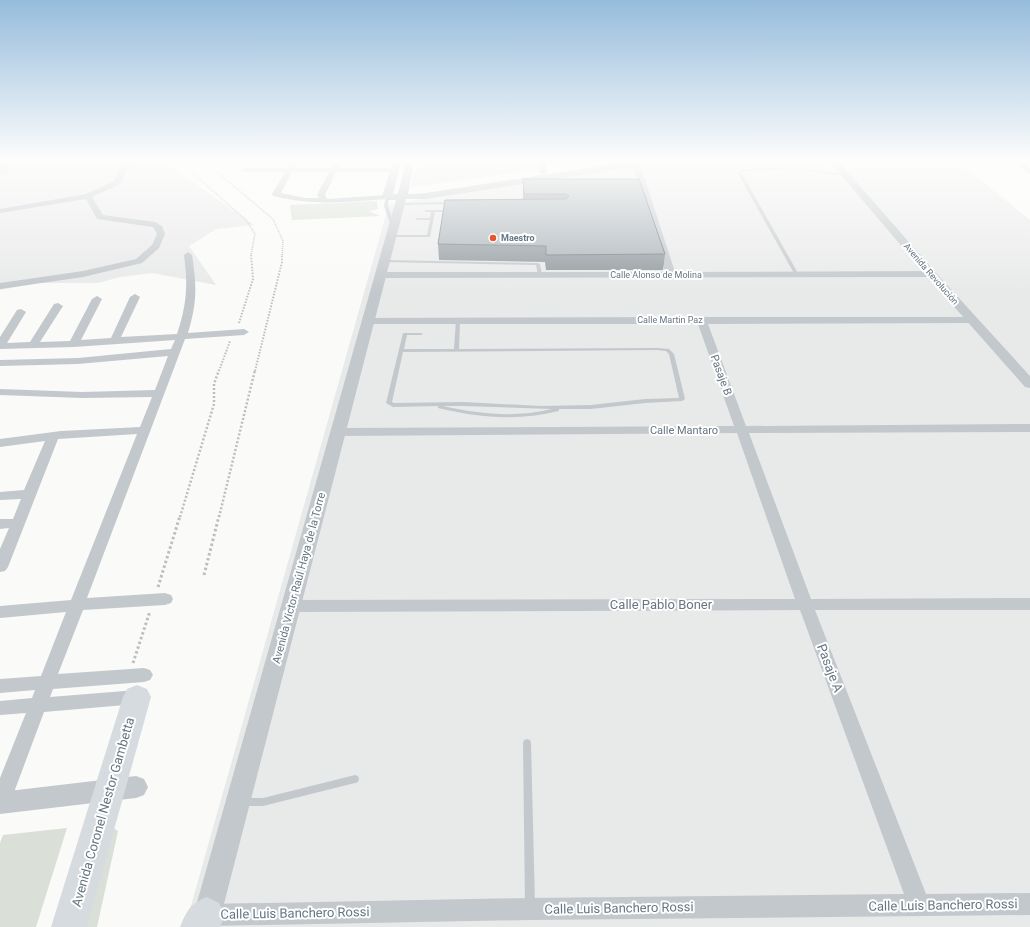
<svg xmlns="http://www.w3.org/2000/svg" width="1030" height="927" font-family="Roboto,sans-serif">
	<rect width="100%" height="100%" fill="#fafaf8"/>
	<g fill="#e8e9e9">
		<polygon points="0,162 174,162 177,171 254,225 216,229 189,246 216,285 152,273 120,277 98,283 38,283 0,290"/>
		<polygon points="417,162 539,162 540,169 413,187 411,186"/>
		<polygon points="664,162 825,162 829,166 963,166 1030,220 1030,927 185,927 389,204"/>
		<polygon points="845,162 1007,162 1010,165 848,165"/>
	</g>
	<g fill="#dadfd7">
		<polygon points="377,201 378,209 369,211 380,216 292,220 290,205"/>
		<polygon points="112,827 118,831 97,927 83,927"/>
		<polygon points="67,828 36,927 0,927 0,843 3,835"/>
	</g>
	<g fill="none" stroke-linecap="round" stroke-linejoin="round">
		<g stroke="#bbbfc2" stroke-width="1.5" stroke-dasharray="1 1" stroke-linecap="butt">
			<polyline points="180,162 246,220 255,234 251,255"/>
			<polyline points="205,162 273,219 283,241 282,255"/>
		</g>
		<g stroke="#bbbfc2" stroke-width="2" stroke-dasharray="1.5 1.5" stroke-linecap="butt">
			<polyline points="239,323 253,279 251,254"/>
			<polyline points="219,371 230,341"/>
			<polyline points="255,371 282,262 282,254"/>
		</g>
		<g stroke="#bbbfc2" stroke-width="2.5" stroke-dasharray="2 2" stroke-linecap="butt">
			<polyline points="180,517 214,404 214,384 219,370"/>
			<polyline points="219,517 255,370"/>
		</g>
		<g stroke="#bbbfc2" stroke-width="3" stroke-dasharray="2.5 2.5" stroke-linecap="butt">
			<polyline points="204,575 219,516"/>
			<polyline points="158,587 180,516"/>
			<polyline points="133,663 150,611"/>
		</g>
		<g fill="#c3c8cc" fill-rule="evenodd">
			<polygon points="798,167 847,175 845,176 798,169 744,171 741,172 799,275 797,276 795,275 737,172 743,169"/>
			<polygon points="386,196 389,197 388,206 395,226 394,227 391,226 384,206"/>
			<polygon points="453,202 455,203 454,204 400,205 398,204 400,203"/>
			<polygon points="425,210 450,210 452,211 450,212 435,212 430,237 390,237 389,236 391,235 427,235 430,220 417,220 415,219 417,218 430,218 431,212 425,212"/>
			<polygon points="384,260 538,263 540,264 542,275 540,276 538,275 536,265 385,262 383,261"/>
			<path d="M456,320H460V321L459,349L657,348L669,349L674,354L685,399L682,401L645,403L591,409H559V411C517,421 480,418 438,408V406L393,407L386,403L403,333H421L423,334L421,335H407L404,349H454ZM657,350L666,351L669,354L679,398L645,399L591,405L541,406L463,402L394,403L392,402L403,352ZM443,406H463L552,409C515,418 479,414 443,406Z"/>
			<polygon points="527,739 530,740 531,743 535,905 534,909 530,910 526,909 525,905 523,743 524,740"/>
			<polygon points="355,775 358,776 359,779 358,782 355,783 263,806 243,806 240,805 238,802 240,799 243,798 263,798"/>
		</g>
		<g fill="#c3c8cc" fill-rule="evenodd">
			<polygon points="0,162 5,162 9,172 8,174 0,174"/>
			<polygon points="133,162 142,162 126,171 120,184 92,197 103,215 155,222 162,226 165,234 159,248 142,263 83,277 0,289 0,283 83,271 136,259 152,245 157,234 153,227 97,219 86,199 0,213 0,209 86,194 114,181 120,168"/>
			<path d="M290,162H296L297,164L294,168H331L334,162H338L341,164L339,168H394L398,170L394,172H336L325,195L327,199L387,195L391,197L387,199C345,202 315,206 273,196L272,194L285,172H244L240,170L244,168H287ZM292,172H329L317,195L319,198H305L281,193Z"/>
			<polygon points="538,162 546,162 546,174 543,174 539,172"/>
			<polygon points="630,162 638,162 640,164 675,272 931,271 936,274 931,277 381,278 376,275 381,272 665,272 633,165"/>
			<polygon points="1013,162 1021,162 1030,169 1030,174"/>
			<path d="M188,252L192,255C197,287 197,302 188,333L244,329L249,332L244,335L185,339L87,598L165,593L171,595L173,599L171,603L165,605L83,610L58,674L144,668L150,670L153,675L150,680L144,682L53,689L50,697L137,690L143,692L146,697L143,702L137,704L44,712L10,803L7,809L0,812V778L26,713L0,715V701L32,698L35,690L0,693V679L41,676L66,612L0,618V606L71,600L137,434L58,439L8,567L5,571L0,572V549L9,528L0,529V519H13L21,499L0,500V492L24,490L45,441L0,447V439L61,431L140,427L152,397L82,398L0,395V389L82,392L155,390L168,356L78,364L0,366V360L78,358L171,349L175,340L74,347L0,349V337L17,310L21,309L26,312L7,343L30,342L54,304L58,303L63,306L40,342L70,341L92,299L97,296L102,299L81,340L111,338L130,297L135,294L140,297L121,337L177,334C187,304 188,285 184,255Z"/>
			<polygon points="701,316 705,317 972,317 977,320 972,323 708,324 746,426 1030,424 1030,432 749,433 811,599 1030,598 1030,610 815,610 926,894 1030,893 1030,915 530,920 207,926 199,923 196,915 199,907 207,904 530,898 904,894 800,610 291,612 285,610 283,606 285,602 291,600 795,599 737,433 338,436 334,435 332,432 334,429 338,428 734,426 698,324 368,324 363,321 368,318 697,317"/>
		</g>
		<g fill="#c3c8cc" fill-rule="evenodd">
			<polygon points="393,162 401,162 393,194 398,194 406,162 414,162 408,194 426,193 627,162 650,162 646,165 426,199 406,199 218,927 190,927 396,200 387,200 382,197"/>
			<polygon points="830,162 839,162 935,272 1030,376 1030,388 1025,387 927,276"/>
			<polygon points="136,776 144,779 148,787 144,795 136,798 0,814 0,792"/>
		</g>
		<g fill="#d6dbdf" fill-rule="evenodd">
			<polygon points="137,685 147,689 151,697 87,927 51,927 123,697 127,689"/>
			<path d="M207,897L219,903L225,915L220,927H180C187,910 190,904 207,897Z"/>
		</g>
	</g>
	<polygon fill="#929a9f" points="523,179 639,179 665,254 663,270 546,270 545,262 439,260 438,244 523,200"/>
	<polygon fill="#aab3b9" stroke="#777d82" points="523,179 639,179 665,254 546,255 546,246 438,244 445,200 566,199 569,196 566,194 524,194"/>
	<linearGradient id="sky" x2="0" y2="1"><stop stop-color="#96bcdc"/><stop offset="0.55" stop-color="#fdfdfc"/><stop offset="1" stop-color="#fdfdfc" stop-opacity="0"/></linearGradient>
	<rect width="1030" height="292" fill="url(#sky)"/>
	<circle fill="#e4572e" stroke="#fff" stroke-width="1.5" cx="493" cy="238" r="4"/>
	<g text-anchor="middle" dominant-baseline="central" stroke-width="4" stroke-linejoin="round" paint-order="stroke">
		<g font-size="9" font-weight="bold" fill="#657683" stroke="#fff" text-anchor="start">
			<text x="501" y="238">Maestro</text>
		</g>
		<g font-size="9" fill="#657683" stroke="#fff">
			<text transform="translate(931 274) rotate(49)">Avenida Revolución</text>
			<text x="656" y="275">Calle Alonso de Molina</text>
			<text x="670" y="320">Calle Martin Paz</text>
		</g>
		<g font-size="11" fill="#657683" stroke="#fff">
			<text transform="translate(721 375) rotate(70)">Pasaje B</text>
			<text x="684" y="430">Calle Mantaro</text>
			<text transform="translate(299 578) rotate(-75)">Avenida Víctor Raúl Haya de la Torre</text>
		</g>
		<g font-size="13" fill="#657683" stroke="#fff">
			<text x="661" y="604">Calle Pablo Boner</text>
			<text transform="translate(830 668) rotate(69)">Pasaje A</text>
			<text transform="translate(103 812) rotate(-74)">Avenida Coronel Nestor Gambetta</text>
			<text transform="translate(943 905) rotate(-1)">Calle Luis Banchero Rossi</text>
			<text transform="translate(619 908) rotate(-1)">Calle Luis Banchero Rossi</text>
			<text transform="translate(295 913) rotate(-1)">Calle Luis Banchero Rossi</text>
		</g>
	</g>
</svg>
